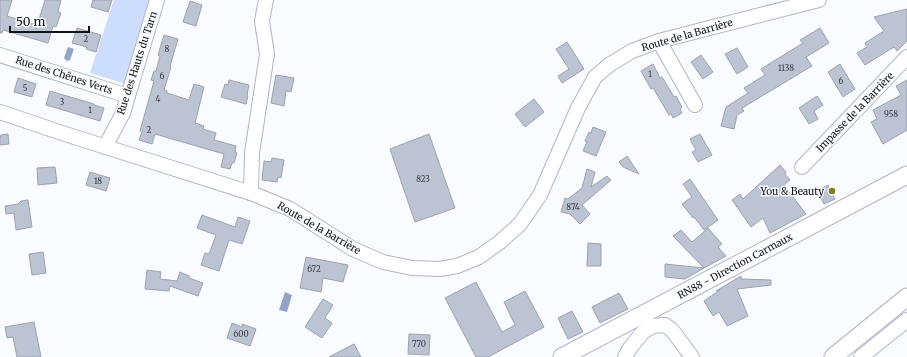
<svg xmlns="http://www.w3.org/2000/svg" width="907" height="357" font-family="Merriweather,serif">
	<rect width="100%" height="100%" fill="#f9fbfe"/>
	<polygon fill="#cdddfd" points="114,0 153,0 127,84 90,73"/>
	<g fill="#92a3c6">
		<polygon points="68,47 74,49 70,60 67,61 64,58"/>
		<polygon points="285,292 292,295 287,312 279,310"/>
	</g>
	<g fill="#bcc3d3" stroke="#9ba2b1">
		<polygon points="0,0 12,0 7,16 33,24 36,29 45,0 61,0 58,12 61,13 56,27 53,26 48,43 3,30 2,33 0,33"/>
		<polygon points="93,0 112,0 108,12 91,7"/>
		<polygon points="190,1 202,5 196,26 183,22"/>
		<polygon points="907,9 907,41 897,51 894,47 865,65 857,53 867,47 865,43 884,31 874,17"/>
		<polygon points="77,28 101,35 96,52 86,49 87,47 72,43"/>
		<polygon points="820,28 829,43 806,57 812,66 742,108 744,111 737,115 734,129 721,126 726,107 748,93 744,88 765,75 761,69 803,43 800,40"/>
		<polygon points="164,35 178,39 170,66 171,67 164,90 167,91 167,93 189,100 194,84 204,87 195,123 204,126 203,129 216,133 214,140 236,146 235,152 237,153 234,163 232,163 230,169 221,167 224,154 155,134 152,144 139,140 142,132 140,131 154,81 151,80 154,71 156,71 160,56 158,55"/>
		<polygon points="567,42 584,69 562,83 558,76 569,69 556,49"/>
		<polygon points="737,48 748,67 737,74 725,54"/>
		<polygon points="701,55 713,72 703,79 691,62"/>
		<polygon points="653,64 660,78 662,77 674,97 676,96 682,107 680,109 682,113 673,118 671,114 669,115 653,88 651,89 641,71"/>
		<polygon points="840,64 855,89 843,97 828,72"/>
		<polygon points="276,75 294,78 291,92 286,91 284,106 271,103"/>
		<polygon points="18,78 36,84 32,97 14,92"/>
		<polygon points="229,80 249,85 247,95 248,96 246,104 221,97 225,84 228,85"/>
		<polygon points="907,80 907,130 883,144 871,122 877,119 873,110 901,95 896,86"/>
		<polygon points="50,91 94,104 94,105 104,108 100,121 46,105"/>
		<polygon points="817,96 823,105 814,111 818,119 809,124 799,108"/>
		<polygon points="534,99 544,112 525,127 515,114"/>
		<polygon points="593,127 606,132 596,156 583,151 587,142 585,141 589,132 591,133"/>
		<polygon points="8,134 9,144 0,145 0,139 1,135"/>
		<polygon points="429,134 455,208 415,222 390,149"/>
		<polygon points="700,134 712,155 698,162 692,152 696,150 690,139"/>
		<polygon points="627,156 639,174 623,167 619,162"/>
		<polygon points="272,158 284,160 281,178 278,177 277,182 262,180 264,161 271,162"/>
		<polygon points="780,165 786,172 785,174 790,180 784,185 806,214 770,233 763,218 751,227 732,200 740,194 743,199"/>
		<polygon points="55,167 57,183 38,185 37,168"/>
		<polygon points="587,169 595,172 591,187 607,176 611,180 582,205 590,214 580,224 570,214 561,212 565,198 568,199 582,188"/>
		<polygon points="90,172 110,178 106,191 86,185"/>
		<polygon points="690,179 718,220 704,230 694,217 693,218 682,204 692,197 683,184"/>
		<polygon points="828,185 835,199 824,204 817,191"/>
		<polygon points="28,200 32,227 16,230 14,213 6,214 5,206 18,204 21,201"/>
		<polygon points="202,215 235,227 238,217 250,221 242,244 229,240 219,271 201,265 205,253 209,254 216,235 197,228"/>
		<polygon points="708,228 722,244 718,247 726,256 704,268 685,279 665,277 665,264 704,268 673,236 681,230 692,242"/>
		<polygon points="588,243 601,244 601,266 587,266"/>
		<polygon points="43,252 46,273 32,275 29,254"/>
		<polygon points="306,257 348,265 343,282 323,278 321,292 300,288"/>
		<polygon points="147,270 161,272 160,279 177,281 180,272 189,276 189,278 203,283 198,296 170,286 169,291 145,289"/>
		<polygon points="741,276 741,279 771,280 771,285 737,289 748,316 727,326 719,312 713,316 704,301 720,290 716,291"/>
		<polygon points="476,282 502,332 515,325 504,302 525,291 544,327 488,357 476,357 445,298"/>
		<polygon points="619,293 628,309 600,323 592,307"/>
		<polygon points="323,299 333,305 325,318 332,323 322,338 305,327"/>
		<polygon points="572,311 583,332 568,339 558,318"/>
		<polygon points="34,322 41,357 17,357 13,337 7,338 5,327"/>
		<polygon points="232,323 242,327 242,324 256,329 250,346 227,338"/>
		<polygon points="409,334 430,335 429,355 408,354"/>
		<polygon points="354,344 361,357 329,357"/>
	</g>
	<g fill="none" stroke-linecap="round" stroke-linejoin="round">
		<g stroke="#afb6c5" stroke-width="16">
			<g id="minor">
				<polyline points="659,41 695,105"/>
				<polyline points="0,55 128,96"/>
				<polyline points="0,112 62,133 251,193 290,209 353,249 383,262 412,268 440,269 457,266 479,257 500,242 520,224 540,195 578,108 595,77 609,65 632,51 659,41 819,0"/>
				<polyline points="105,147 123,113 128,96 157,0"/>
				<polyline points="802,167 907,57"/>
				<polyline points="251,193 252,153 267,54 262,21 266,0"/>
				<polyline points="625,357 630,348 643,332 653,326 665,325 672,330 692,357"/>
				<polyline points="861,357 907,320"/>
			</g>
		</g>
		<g stroke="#afb6c5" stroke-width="19">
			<g id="major">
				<polyline points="562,357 907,175"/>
				<polyline points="833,357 907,297"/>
			</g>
		</g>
		<use href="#minor" stroke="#fff" stroke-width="14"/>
		<use href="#major" stroke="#fff" stroke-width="17"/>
	</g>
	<circle fill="#847a20" stroke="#f9fbfe" stroke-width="1.5" cx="832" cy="191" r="4"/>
	<g text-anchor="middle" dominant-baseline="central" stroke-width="3" stroke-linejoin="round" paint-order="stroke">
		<g font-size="8" fill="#3c3f48">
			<text x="86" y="39">2</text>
			<text x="167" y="49">8</text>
			<text x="786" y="68">1138</text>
			<text x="650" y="74">1</text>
			<text x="162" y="76">6</text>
			<text x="841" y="81">6</text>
			<text x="25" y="88">5</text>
			<text x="158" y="99">4</text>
			<text x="62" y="102">3</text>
			<text x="90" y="110">1</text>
			<text x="891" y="114">958</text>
			<text x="149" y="130">2</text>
			<text x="423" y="179">823</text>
			<text x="98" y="181">18</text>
			<text x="573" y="207">874</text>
			<text x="314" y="269">672</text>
			<text x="241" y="334">600</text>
			<text x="419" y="344">770</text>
		</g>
		<g font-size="10" fill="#111319" stroke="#f9fbfe">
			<text transform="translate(687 35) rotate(-16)">Route de la Barrière</text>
			<text transform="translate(137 63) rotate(-72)">Rue des Hauts du Tarn</text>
			<text transform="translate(64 75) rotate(18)">Rue des Chênes Verts</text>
			<text transform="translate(855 112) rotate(-46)">Impasse de la Barrière</text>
			<text transform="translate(319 228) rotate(30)">Route de la Barrière</text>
			<text transform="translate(735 266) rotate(-28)">RN88 - Direction Carmaux</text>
		</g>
		<g font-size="10" fill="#111319" stroke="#f9fbfe" text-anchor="end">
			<text x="824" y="191">You &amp; Beauty</text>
		</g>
	</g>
	<path d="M10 26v6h79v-6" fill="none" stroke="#111319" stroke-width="2"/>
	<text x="16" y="26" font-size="12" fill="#111319" stroke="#f9fbfe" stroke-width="3" paint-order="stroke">50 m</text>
</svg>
